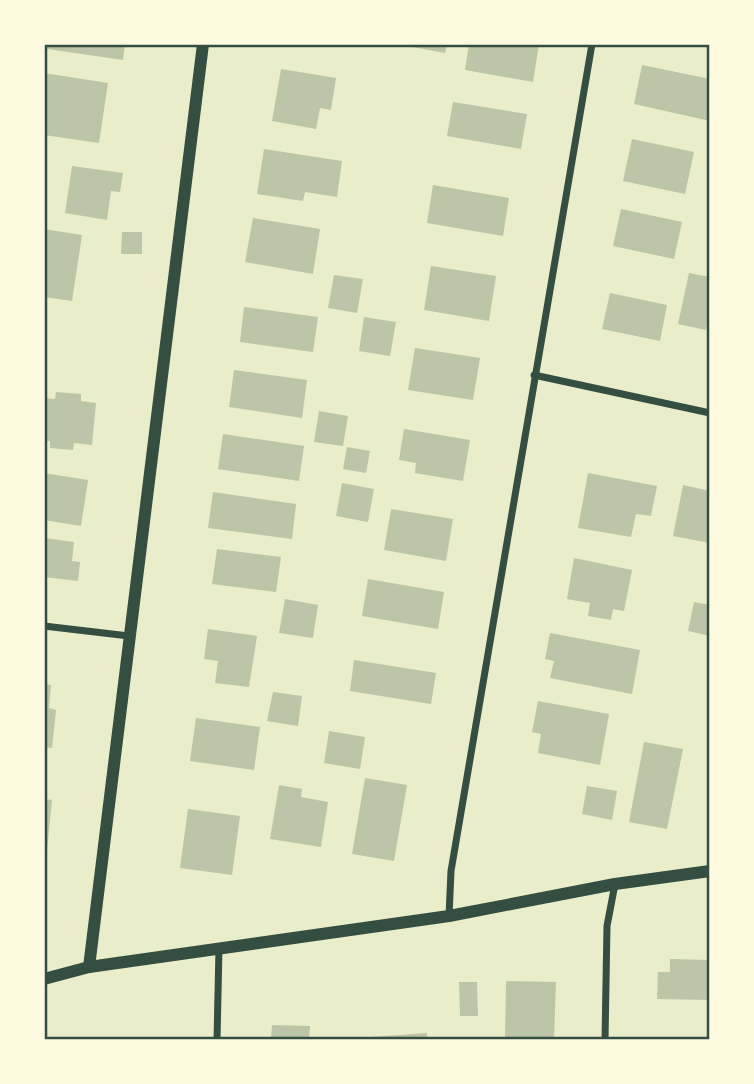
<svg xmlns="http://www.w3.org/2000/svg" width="754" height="1084" font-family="Arial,sans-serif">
	<rect width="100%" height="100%" fill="#e9edc9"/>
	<g fill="#bcc5a7">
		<polygon points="48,44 125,44 123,60 47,49"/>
		<polygon points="408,44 447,44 445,53 407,46"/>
		<polygon points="469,44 539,44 533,82 465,70"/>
		<polygon points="642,65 710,79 710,121 634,104"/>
		<polygon points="281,69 336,78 331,110 320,108 316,129 272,121"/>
		<polygon points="44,73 108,83 99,143 44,135"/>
		<polygon points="453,102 527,114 521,149 447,136"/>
		<polygon points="632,139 694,152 685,194 623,181"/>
		<polygon points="264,149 342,161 337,197 305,192 303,201 257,194"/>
		<polygon points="72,166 123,173 120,192 111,191 107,220 65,213"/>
		<polygon points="433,185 509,198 503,236 427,223"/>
		<polygon points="621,209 682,222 674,259 613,246"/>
		<polygon points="253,218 320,229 313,274 245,262"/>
		<polygon points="44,229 82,235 72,301 44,297"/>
		<polygon points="122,232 142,232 142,254 121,254"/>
		<polygon points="431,266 496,276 489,321 424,310"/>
		<polygon points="689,273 710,277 710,309 706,330 678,324"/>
		<polygon points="334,275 363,279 357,313 328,308"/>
		<polygon points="610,293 667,305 660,341 602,329"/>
		<polygon points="244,307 318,317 313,352 240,342"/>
		<polygon points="364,317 396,322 390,356 359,351"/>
		<polygon points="415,348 480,358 473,400 408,390"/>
		<polygon points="234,370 307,380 302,418 229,407"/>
		<polygon points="56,392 81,394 81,401 96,403 92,445 74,443 73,450 50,448 50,441 44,441 44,398 55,399"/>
		<polygon points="319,411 348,416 343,446 314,442"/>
		<polygon points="404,429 470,440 463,481 415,473 416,463 399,460"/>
		<polygon points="223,434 304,446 299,481 218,469"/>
		<polygon points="347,447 370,451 366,473 343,469"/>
		<polygon points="44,473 88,480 81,526 44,520"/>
		<polygon points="588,473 657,486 651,516 636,514 631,537 578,528"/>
		<polygon points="342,483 374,489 368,522 336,516"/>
		<polygon points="683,485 710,491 710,543 673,536"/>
		<polygon points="213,492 296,504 292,539 208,528"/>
		<polygon points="391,509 453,519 446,561 384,550"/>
		<polygon points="44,538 74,542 72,561 80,562 78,581 44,577"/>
		<polygon points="217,549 281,557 276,592 212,584"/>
		<polygon points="574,558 632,570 624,611 613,609 611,620 588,616 590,603 567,599"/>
		<polygon points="368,579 444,592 438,629 362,616"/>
		<polygon points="285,599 318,605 313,638 279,633"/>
		<polygon points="694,602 710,605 710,636 688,631"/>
		<polygon points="208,629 257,636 249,687 215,683 218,661 204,659"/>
		<polygon points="550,633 640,650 632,694 550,678 554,661 545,659"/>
		<polygon points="354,660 436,673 431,704 350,691"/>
		<polygon points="44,684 51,685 49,708 56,710 52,748 44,747"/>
		<polygon points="273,692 302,696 298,726 267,721"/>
		<polygon points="538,701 609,714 600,765 538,753 541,734 532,732"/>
		<polygon points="196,718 260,727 254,770 190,761"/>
		<polygon points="329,731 365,737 360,769 324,763"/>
		<polygon points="644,742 683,749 667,829 629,822"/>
		<polygon points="365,778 407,785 394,861 352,854"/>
		<polygon points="279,785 302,789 301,797 328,802 321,847 270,839"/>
		<polygon points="587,786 617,791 612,820 582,814"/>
		<polygon points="44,799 52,800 46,861 44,861"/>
		<polygon points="188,809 240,816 232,875 180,868"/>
		<polygon points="670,959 710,960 710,1000 657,999 658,972 670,972"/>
		<polygon points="506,981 556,982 554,1040 505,1039"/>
		<polygon points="459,982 477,982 478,1016 460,1016"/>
		<polygon points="272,1025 310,1026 309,1040 271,1040"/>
		<polygon points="427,1033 427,1040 356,1040 356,1038"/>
	</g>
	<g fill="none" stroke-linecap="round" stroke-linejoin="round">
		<g stroke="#344e41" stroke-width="7">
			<polyline points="534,375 710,413"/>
			<polyline points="44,626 129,636"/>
			<polyline points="449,916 451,871 592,44"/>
			<polyline points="217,1040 219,948"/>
			<polyline points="605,1040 607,926 615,884"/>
		</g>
		<g stroke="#344e41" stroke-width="12">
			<polyline points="89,967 203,44"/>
			<polyline points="44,979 89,967 449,916 615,884 710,871"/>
		</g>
	</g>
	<rect width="754" height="1084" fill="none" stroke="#fefae0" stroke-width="91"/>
	<rect x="46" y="46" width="662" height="992" fill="none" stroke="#344e41" stroke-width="2.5"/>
</svg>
